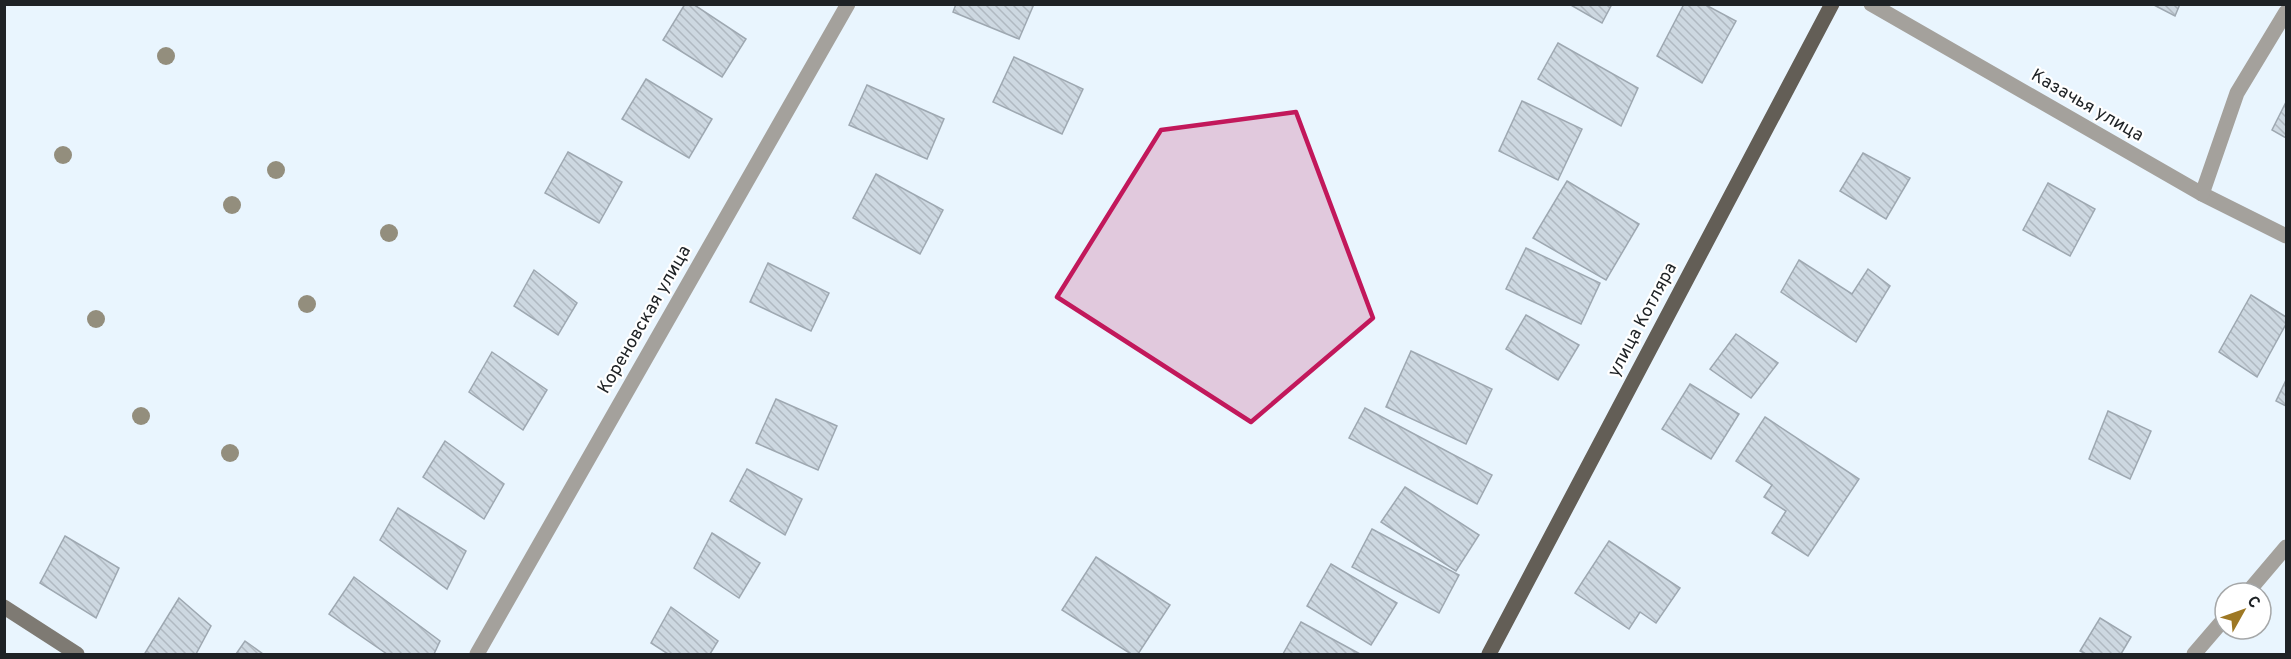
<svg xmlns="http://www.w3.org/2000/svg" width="2291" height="659" font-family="Overpass,sans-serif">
	<defs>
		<pattern id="building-back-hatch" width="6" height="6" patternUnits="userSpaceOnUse" patternTransform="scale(1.5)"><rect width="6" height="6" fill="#cdd8e1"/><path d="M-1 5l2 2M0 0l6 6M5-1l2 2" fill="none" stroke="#b0b9c1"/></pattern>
	</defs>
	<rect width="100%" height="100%" fill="#e9f5fe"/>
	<g fill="url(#building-back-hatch)" stroke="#9ea8b1" stroke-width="1.5">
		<polygon points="685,4 693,4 746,39 722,77 663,40"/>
		<polygon points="956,4 1034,4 1019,39 953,12"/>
		<polygon points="1569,4 1612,4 1602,23"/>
		<polygon points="1684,4 1704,4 1736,21 1702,83 1657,56"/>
		<polygon points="2152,4 2180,4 2175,16"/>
		<polygon points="1558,43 1638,88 1621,126 1538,79"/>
		<polygon points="1014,57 1083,89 1062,134 993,102"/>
		<polygon points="646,79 712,119 689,158 622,119"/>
		<polygon points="867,85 944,119 927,159 849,125"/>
		<polygon points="1522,101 1582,129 1558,180 1499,151"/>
		<polygon points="2286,102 2286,138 2272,130"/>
		<polygon points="568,152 622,182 599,223 545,193"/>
		<polygon points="1863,153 1910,178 1886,219 1840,191"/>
		<polygon points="876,174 943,210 920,254 853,218"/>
		<polygon points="1567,181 1639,224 1606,280 1533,238"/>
		<polygon points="2048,183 2095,209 2070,256 2023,230"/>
		<polygon points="1526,248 1600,283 1581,324 1506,289"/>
		<polygon points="1799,260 1852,294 1868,269 1890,286 1856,342 1781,292"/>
		<polygon points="768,263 829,293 811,331 750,302"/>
		<polygon points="534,270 577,303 558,335 514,306"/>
		<polygon points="2251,295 2286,317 2286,324 2257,377 2219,352"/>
		<polygon points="1526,315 1579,345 1558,380 1506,349"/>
		<polygon points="1736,334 1778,363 1751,398 1710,369"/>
		<polygon points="1411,351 1492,389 1466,444 1386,407"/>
		<polygon points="492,352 547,390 523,430 469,392"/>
		<polygon points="2286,380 2286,406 2276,401"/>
		<polygon points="1690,384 1739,414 1711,459 1662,429"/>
		<polygon points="776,399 837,426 818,470 756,443"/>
		<polygon points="1365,408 1492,475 1477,504 1349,438"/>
		<polygon points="2108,411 2151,431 2130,479 2089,459"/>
		<polygon points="1765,417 1859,479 1808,556 1772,533 1786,511 1764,497 1772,485 1736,461"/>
		<polygon points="445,441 504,484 484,519 423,477"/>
		<polygon points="747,469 802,499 785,535 730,501"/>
		<polygon points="1405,487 1479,535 1456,571 1381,522"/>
		<polygon points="398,508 466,551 447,589 380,540"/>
		<polygon points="1372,529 1459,575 1439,613 1352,567"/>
		<polygon points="712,533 760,563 739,598 694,568"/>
		<polygon points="65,536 119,568 96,618 40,583"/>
		<polygon points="1609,541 1680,588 1656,623 1640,612 1629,629 1575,593"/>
		<polygon points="1096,557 1170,605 1138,654 1131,654 1062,610"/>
		<polygon points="1331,564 1397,603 1371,645 1307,606"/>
		<polygon points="354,577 440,641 434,654 387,654 329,614"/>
		<polygon points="179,598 211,626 196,654 148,654 145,653"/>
		<polygon points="671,607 718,641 710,654 668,654 651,643"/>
		<polygon points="2100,618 2131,637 2121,654 2086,654 2080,651"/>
		<polygon points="1301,622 1360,654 1283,654"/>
		<polygon points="245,641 263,654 236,654"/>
	</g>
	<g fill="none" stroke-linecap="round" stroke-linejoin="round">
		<g stroke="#a4a19c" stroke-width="15">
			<polyline points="1871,4 2202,194 2286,236"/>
			<polyline points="2202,194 2237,93 2286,12"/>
			<polyline points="2247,593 2286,547"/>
			<polyline points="477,654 848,4"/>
			<polyline points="2194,654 2225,618"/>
		</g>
		<polyline stroke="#7e7a73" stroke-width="15" points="4,607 77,654"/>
		<polyline stroke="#635e56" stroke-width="15" points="1489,654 1832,4"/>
	</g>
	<g fill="#938e7d">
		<circle cx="166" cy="56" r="9"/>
		<circle cx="63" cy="155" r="9"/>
		<circle cx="276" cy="170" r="9"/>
		<circle cx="232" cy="205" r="9"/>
		<circle cx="389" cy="233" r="9"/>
		<circle cx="307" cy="304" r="9"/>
		<circle cx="96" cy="319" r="9"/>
		<circle cx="141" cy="416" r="9"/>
		<circle cx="230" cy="453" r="9"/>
	</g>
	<path fill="#c2185b" fill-opacity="0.2" stroke="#c2185b" stroke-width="4.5" stroke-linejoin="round" d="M1296,112L1373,318L1251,422L1057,297L1161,130Z"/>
	<g text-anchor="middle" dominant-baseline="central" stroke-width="4.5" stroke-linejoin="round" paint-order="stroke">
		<g font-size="18" fill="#1e2225" stroke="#fff">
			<text transform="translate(2087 106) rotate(30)">Казачья улица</text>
			<text transform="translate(645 320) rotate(-60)">Кореновская улица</text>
			<text transform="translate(1643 320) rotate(-62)">улица Котляра</text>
		</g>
	</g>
	<rect width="2291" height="659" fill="none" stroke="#1e2225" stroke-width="12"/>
	<g transform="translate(2243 611) rotate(50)"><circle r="28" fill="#ffffff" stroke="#a5a7a8" stroke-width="1.5"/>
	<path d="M0-4.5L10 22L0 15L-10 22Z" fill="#9e7824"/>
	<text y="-9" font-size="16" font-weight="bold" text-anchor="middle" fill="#1e2225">С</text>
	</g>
</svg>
